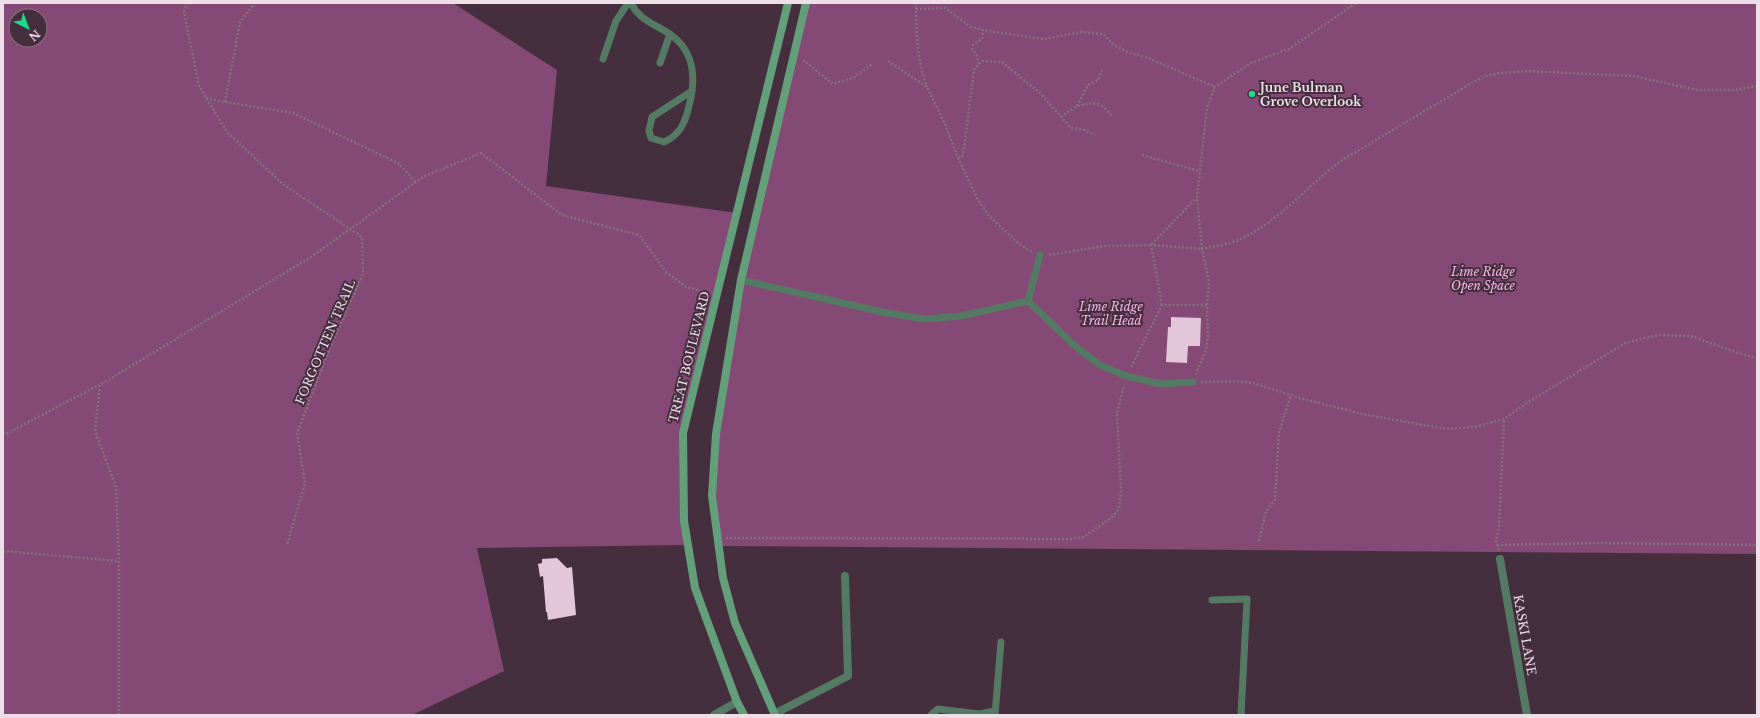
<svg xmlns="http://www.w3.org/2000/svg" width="1760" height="718" font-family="'Libre Baskerville',serif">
	<rect width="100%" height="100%" fill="#452e3e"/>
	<g fill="#844974" fill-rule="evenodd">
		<path d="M3,3H453L557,70L546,186L737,213L683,433L688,545L477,548L504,671L412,715H3ZM16,16H40V40H16Z"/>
		<polygon points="806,3 1757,3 1757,554 719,546 712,496 716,434 741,280"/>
	</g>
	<g fill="#e3c6da">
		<polygon points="1171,317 1201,318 1200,346 1188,346 1187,363 1166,362 1168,327 1171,327"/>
		<polygon points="557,558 567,568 572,567 576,615 548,620 547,612 546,612 543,576 540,577 538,564 542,563 542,559"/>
	</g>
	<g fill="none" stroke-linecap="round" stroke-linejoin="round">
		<g stroke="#84707e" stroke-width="2.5" stroke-dasharray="2 2" stroke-linecap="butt">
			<polyline points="188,3 184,12 199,86 228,133 284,185 362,237 363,274 330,348 297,433 305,483 287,545"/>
			<path d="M916,3C916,32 917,60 927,87"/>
			<polyline points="916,9 945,8 971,27 988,31 1043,39 1081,32 1103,34 1114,45 1130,53 1146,57 1215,87"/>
			<polyline points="803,60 833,84 853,78 872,64"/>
			<polyline points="888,61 927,87 945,124 958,158 978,200 990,217 1018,243 1032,252"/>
			<polyline points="979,64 978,58 972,49 973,45 982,39 983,30"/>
			<polyline points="206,98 225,102 293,113 398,163 416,182"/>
			<polyline points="225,102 240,22 255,3"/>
			<polyline points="1077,106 1088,85 1098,80 1102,71"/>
			<path d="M1061,117C1072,108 1086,100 1100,105C1105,107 1109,113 1112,116"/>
			<polyline points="1142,155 1199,171"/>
			<polyline points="958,158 962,157 964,149 974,69 979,64 983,61 1002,62 1040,93 1071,128 1084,130 1095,135"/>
			<polyline points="1049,255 1104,246 1151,245 1197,197 1207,107 1215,87 1251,63 1289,49 1356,3"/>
			<polyline points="1162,305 1151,245 1202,249 1197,198"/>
			<path d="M1207,305L1209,282L1202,249C1214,246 1227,245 1238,240C1279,223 1308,184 1344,159L1475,81L1486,76L1500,73L1528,71L1633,76L1697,90H1734L1757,86"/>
			<polyline points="1131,367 1162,305 1207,305 1208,335 1206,350 1196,374"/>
			<polyline points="1201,382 1234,381 1253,383 1303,399 1367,415 1446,429 1474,427 1504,419 1527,403 1627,342 1659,335 1691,336 1741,354 1757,358"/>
			<polyline points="3,432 6,434 99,385"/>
			<polyline points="726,538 1071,539 1084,537 1112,517 1119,509 1121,492 1117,413 1124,385"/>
			<polyline points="1259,541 1266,511 1275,500 1279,432 1291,395"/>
			<polyline points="1497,545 1600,543 1757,545"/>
			<polyline points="1499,550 1496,541 1499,526 1504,419"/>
			<polyline points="3,551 119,561"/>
			<polyline points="119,715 119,561 116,487 95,431 100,385 311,257 423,177 481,153 562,215 639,235 666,272 686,287 709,293"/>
		</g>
		<g stroke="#557a64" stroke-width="7">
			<path d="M631,3C633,6 635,11 638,13C646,23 661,27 671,35C695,52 696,80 689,106C685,123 680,135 664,142L651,138L649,131L652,117L692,91"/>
			<polyline points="603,59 616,21 628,3"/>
			<polyline points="660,63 670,34"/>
			<polyline points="741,280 887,313 925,319 961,316 1028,301 1075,346 1100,365 1126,376 1161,384 1193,382"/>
			<polyline points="1028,301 1040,255"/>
			<polyline points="1212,600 1247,599 1241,715"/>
			<polyline points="931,715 938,709 979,714 995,711"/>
			<polyline points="995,715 1001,642"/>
		</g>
		<g stroke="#557a64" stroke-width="8">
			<polyline points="1500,559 1527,715"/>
			<polyline points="774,714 848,676 845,576"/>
			<polyline points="714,715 737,702"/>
		</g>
		<g stroke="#649f7c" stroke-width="8">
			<polyline points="744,715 737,702 695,588 684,521 683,433 788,3"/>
			<polyline points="775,715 735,623 723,578 712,496 716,434 741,280 806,3"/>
		</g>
	</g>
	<circle fill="#1dd988" stroke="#452e3e" stroke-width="1.5" cx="1252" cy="94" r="4"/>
	<g text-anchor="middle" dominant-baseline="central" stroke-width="4" stroke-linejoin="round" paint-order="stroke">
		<g font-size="12" font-weight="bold" fill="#eddee8" stroke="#452e3e" text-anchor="start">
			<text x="1260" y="87">June Bulman<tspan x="1260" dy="14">Grove Overlook</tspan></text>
		</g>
		<g font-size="12" font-style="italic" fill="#fabbe6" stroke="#452e3e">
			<text x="1483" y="271">Lime Ridge<tspan x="1483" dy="14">Open Space</tspan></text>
			<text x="1111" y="306">Lime Ridge<tspan x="1111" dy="14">Trail Head</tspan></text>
		</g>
		<g font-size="12" fill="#eddee8" stroke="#452e3e">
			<text transform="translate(325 342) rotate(-67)">FORGOTTEN TRAIL</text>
			<text transform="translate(689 357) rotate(-76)">TREAT BOULEVARD</text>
			<text transform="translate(1525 635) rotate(80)">KASKI LANE</text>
		</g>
	</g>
	<rect width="1760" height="718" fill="none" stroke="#eddee8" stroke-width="8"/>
	<g transform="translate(28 28) rotate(138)"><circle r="19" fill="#452e3e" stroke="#887482"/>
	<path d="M0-3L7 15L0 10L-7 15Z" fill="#1dd988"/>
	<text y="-6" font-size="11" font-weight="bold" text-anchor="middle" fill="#eddee8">N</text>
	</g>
</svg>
